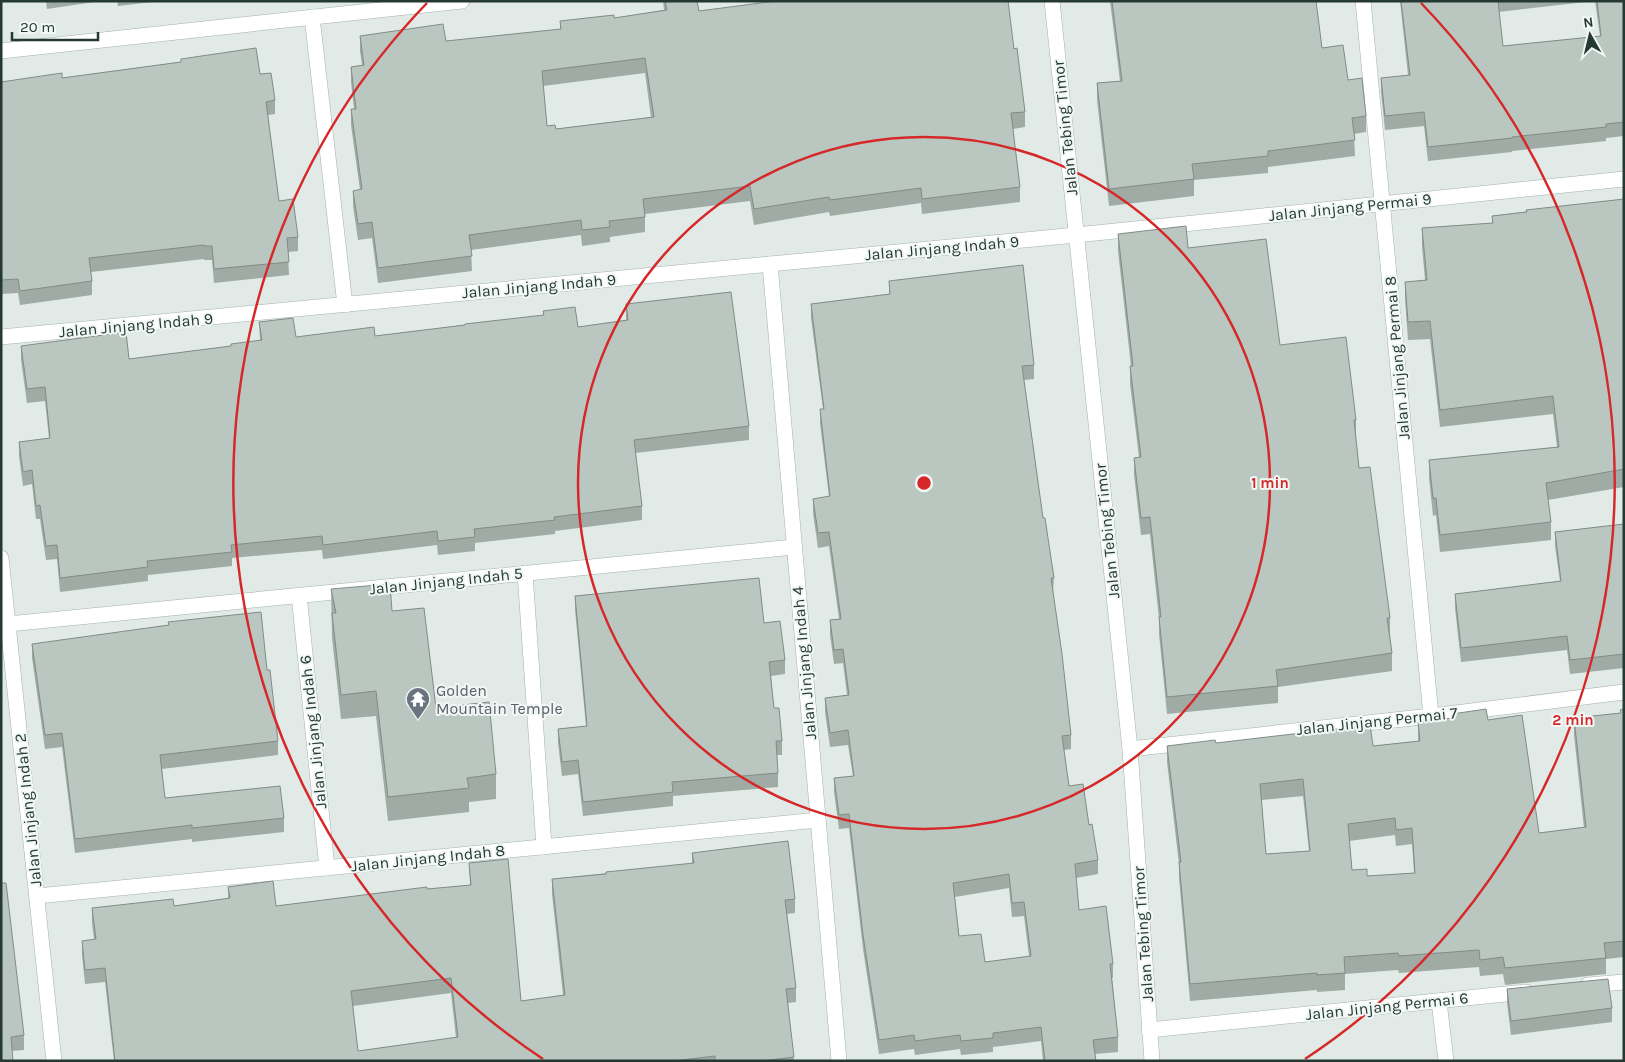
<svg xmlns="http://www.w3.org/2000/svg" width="1625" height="1062" font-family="Karla,sans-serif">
	<rect width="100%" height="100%" fill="#e1eae6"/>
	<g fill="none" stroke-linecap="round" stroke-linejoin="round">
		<g stroke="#a5b1ac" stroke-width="16">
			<g id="minor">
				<polyline points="1052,1 1130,749 1152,1061"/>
				<polyline points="1363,1 1431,716"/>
				<polyline points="312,17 345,305"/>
				<polyline points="1,51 462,1"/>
				<polyline points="770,264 839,1061"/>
				<polyline points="1,337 1076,235 1624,179"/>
				<polyline points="1,558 54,1061"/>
				<polyline points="525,573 544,847"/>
				<polyline points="299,595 327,868"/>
				<polyline points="8,624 794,547"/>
				<polyline points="1130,749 1431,716 1624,692"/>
				<polyline points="37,896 818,820"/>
				<polyline points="1588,985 1624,982"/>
				<polyline points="1439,1001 1446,1061"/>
				<polyline points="1149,1030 1526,992"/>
			</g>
		</g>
		<use href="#minor" stroke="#fff" stroke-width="15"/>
	</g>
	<g fill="#a0aba6" fill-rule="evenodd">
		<polygon points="46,1 101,1 47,9"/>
		<polygon points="117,1 153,1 153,2 118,6"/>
		<path d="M663,1H697L699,11L1014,49L1025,112V127L1013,129L1020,187V202L922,214L921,203L830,216L829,212L754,225L750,201L645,214V232L610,237V242L582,246L581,235L471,250L472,271L378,283L372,238L358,240L353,206V191L360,190L351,125V109H354L351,82V67L362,65L360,51V36L446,41L560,30V21L614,18L664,10ZM645,73L651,117L556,129L547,126L543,86Z"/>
		<polygon points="1110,1 1316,1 1322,48 1348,80 1366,116 1366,132 1354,134 1355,156 1268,167 1268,173 1194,180 1194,196 1109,206 1097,100 1097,83 1120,81"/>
		<polygon points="1400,1 1594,1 1499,12 1503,46 1600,36 1595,1 1624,1 1624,136 1606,138 1606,141 1512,151 1512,152 1428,161 1424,126 1385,130 1381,92 1381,78 1408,75"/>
		<polygon points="181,59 260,74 275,100 275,114 268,115 279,201 298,237 298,251 288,252 289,275 214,283 212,260 204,260 204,259 91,272 92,281 92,295 20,305 18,293 1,294 1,82 62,78 181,62"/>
		<polygon points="1624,199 1624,487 1548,500 1551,522 1551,540 1440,552 1436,515 1433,516 1429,478 1429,460 1557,447 1553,414 1440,427 1430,339 1408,340 1405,299 1405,282 1425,280 1422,246 1422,228 1492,223 1492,216"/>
		<polygon points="1118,234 1188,248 1280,345 1356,420 1356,437 1359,468 1390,618 1390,635 1392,653 1392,671 1278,687 1278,703 1167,714 1159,634 1159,619 1150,534 1141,535 1134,475 1134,458 1139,457 1130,384 1130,366 1131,366 1118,251"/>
		<path d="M889,281L1034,365V379L1024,380L1043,518L1054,578L1053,592L1071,735V749L1064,750L1069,786L1089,825L1098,860V874L1076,878L1079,910L1113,964V978H1112L1118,1037V1052L1095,1054L1096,1061H1043L1041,1041L993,1047V1052L961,1055L960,1049L915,1055L914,1049L879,1054L863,949L849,828L839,829L834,792V778L853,776L848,745L830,747L825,712V698L847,695L843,663L834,664L830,635V620L839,619L829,546L818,548L813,513V499L829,497L820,423V409H823L811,318V304L889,294ZM1009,888L1012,917L1024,916L1029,956L985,962L959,936L955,897Z"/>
		<polygon points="626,304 749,426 749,440 635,453 642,506 642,520 555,531 555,534 475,543 475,551 438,555 437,545 323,559 322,550 232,558 232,566 148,575 148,581 60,592 57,559 46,560 40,519 36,519 32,484 23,486 19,456 19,442 49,438 45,401 27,403 21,360 21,346 129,359 231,346 260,340 259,322 296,337 375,336 543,315 543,311 578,327 626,320"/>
		<polygon points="1624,524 1624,668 1570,674 1567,650 1461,662 1455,608 1455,594 1560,581 1555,546 1555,532"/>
		<polygon points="331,589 392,611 436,708 496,774 496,799 469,802 469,812 388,821 376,716 341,719 332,638"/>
		<polygon points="575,596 764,623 785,660 785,674 771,676 774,708 782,741 782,755 777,755 778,773 778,787 673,796 673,806 583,816 578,774 562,776 558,743 558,729 586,726 575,610"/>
		<polygon points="32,644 267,670 278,741 278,755 162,769 165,798 284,818 284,832 192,842 192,839 75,853 62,747 45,749 32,658"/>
		<path d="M1624,709V957L1606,959V974L1505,985L1503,974L1480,976L1479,967L1399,973L1398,970L1345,974V990L1317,992V990L1190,1001L1179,878V864L1167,762V746L1216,743L1373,746L1418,741V722L1452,718V714L1488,720L1539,833L1584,828L1574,735V718L1620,713ZM1303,796L1309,851L1266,854L1261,800ZM1395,835L1396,846L1412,844L1414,873L1367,876L1352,870L1349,841Z"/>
		<path d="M692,853L795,899V913L787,914L796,988V1002L788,1003L794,1061H114L105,982L85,984L82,955V941L94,940L92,923V908L174,906L228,899V887L276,906L470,885L469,863L521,1001L563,995L552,894V879L692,864ZM451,993L456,1038L358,1051L353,1006Z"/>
		<polygon points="1,883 24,1035 24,1050 12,1051 1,1061"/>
		<polygon points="1507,989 1612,1008 1612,1022 1511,1035 1507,1003"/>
	</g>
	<g fill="#bac7c1" stroke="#828b87" fill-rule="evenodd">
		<path d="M665,1H697L699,11L776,1H1008L1014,49L1017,48L1025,112L1011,113L1020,187L922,199L921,188L830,200L829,197L754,209L750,186L643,199L645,217L609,221L610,227L582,230L581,220L469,235L472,256L378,268L372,222L358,224L353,191L362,189L351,109H356L351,67L364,65L360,36L443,24L446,41L561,29L560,21L614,15V18L667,10ZM645,58L654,117L556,129L555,125L547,126L542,71Z"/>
		<polygon points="1112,1 1316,1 1322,48 1343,45 1348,80 1362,78 1366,116 1352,118 1355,140 1268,151 1268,156 1192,164 1194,179 1109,189 1097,83 1122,81"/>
		<polygon points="1401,1 1498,1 1503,46 1601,36 1597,1 1624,1 1624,122 1606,124 1606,127 1512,137 1512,138 1428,147 1424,112 1385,116 1381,78 1410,75"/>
		<polygon points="256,48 260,74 271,73 275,100 266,102 279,201 293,199 298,237 287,238 289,262 214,269 212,246 204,246 204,245 89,258 92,281 20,291 18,279 1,280 1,82 62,73 62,78 181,62 181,59"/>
		<polygon points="1624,199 1624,469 1546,483 1551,522 1440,535 1436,498 1433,498 1429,460 1559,447 1553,396 1440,410 1430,321 1408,322 1405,282 1427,280 1422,228 1493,223 1492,216 1527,212 1526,210"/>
		<polygon points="1186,226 1188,248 1266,239 1280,345 1346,337 1356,420 1354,420 1359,468 1370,467 1390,618 1387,618 1392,653 1276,670 1278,686 1167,697 1159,617 1161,617 1150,517 1141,518 1134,458 1141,457 1130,366 1133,366 1118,234"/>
		<path d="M1023,265L1034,365L1022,366L1043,518H1045L1054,578H1051L1062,654L1071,735L1062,736L1069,786L1083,784L1089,825L1092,824L1098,860L1075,864L1079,910L1106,906L1113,964H1110L1118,1037L1093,1040L1096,1061H1045L1041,1027L993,1033V1038L961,1041L960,1035L915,1041L914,1035L879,1040L863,935L849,814L839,815L834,778L854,776L848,730L830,733L825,698L849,695L843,649L834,650L830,620L841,619L829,532L818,533L813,499L830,496L820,409H824L811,304L890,294L889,281ZM1009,874L1012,903L1024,902L1031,956L985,962L981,934L959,936L953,883Z"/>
		<polygon points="731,292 749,426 634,440 642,506 554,517 555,520 474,529 475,537 438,541 437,531 323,545 322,536 231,545 232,552 147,561 148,567 60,578 57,545 46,546 40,505 36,506 32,470 23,472 19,442 50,438 45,387 27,389 21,346 126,332 129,359 231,346 231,344 262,340 259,322 293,318 296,337 374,327 375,336 465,325 465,324 544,315 543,311 575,307 578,327 628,320 626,304"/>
		<polygon points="1624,524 1624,654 1570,660 1567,636 1461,648 1455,594 1561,581 1555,532"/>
		<polygon points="759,578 764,623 780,621 785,660 769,662 774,708 779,708 782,741 776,741 778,773 672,782 673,792 583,802 578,760 562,762 558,729 587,726 575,596"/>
		<polygon points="390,584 392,611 424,608 436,708 489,702 496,774 467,778 469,788 388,797 376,691 341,695 332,613 336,613 331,589"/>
		<polygon points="261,612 267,670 270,670 278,741 160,755 165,798 280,786 284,818 192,828 192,825 75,839 62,733 45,735 32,644 169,625 168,622"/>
		<path d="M1486,709L1488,720L1522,715L1539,833L1586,827L1574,718L1621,713L1620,710L1624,709V941L1604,943L1606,958L1505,968L1503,957L1480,960L1479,950L1399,956L1398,953L1344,957L1345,973L1317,975V973L1190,984L1179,862H1181L1167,746L1215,740L1216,743L1370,725L1373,746L1420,741L1418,722L1453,718L1452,714ZM1303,779L1310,851L1266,854L1260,784ZM1395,818L1396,830L1412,828L1415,873L1367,876V869L1352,870L1348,824Z"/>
		<path d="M788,841L795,899L785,900L796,988L786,989L794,1057L762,1061H715V1056L673,1061H115L105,968L85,970L82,941L96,939L92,908L173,899L174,906L230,898L228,887L273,881L276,906L427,887V889L471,885L469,863L508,859L521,1001L565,995L552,879L606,874V872L694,863L692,853ZM451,978L458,1037L358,1051L351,991Z"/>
		<polygon points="1,883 6,883 24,1035 11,1037 13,1061 1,1061"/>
		<polygon points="1608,979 1612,1008 1511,1021 1507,989"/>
	</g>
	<g fill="none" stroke="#d62828" stroke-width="2.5">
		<circle cx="924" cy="483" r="346"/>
		<path d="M543 1059A691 691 0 0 1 427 3M1421 3A691 691 0 0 1 1305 1059"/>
	</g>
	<defs>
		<g id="temple-pin" transform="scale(1.25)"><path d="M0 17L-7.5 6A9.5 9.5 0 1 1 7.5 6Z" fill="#6b7280" stroke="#f1f7f4"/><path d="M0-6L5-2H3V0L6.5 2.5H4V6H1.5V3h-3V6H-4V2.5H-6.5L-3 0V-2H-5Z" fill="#fff"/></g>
	</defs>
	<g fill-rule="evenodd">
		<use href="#temple-pin" x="418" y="699"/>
	</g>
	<g text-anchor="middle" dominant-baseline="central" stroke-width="4" stroke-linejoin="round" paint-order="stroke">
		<g font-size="16" fill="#243932" stroke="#f1f7f4">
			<text transform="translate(1065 128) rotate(-96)">Jalan Tebing Timor</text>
			<text transform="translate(1350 207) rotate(-6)">Jalan Jinjang Permai 9</text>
			<text transform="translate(942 248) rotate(-5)">Jalan Jinjang Indah 9</text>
			<text transform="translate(539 286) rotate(-5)">Jalan Jinjang Indah 9</text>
			<text transform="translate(136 325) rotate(-5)">Jalan Jinjang Indah 9</text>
			<text transform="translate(1397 358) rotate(-95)">Jalan Jinjang Permai 8</text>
			<text transform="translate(1107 531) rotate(-96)">Jalan Tebing Timor</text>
			<text transform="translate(446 581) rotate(-6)">Jalan Jinjang Indah 5</text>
			<text transform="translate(804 663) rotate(-95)">Jalan Jinjang Indah 4</text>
			<text transform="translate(1377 721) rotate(-6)">Jalan Jinjang Permai 7</text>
			<text transform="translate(313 732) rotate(-96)">Jalan Jinjang Indah 6</text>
			<text transform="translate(28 810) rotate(-96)">Jalan Jinjang Indah 2</text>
			<text transform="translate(428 858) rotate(-6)">Jalan Jinjang Indah 8</text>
			<text transform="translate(1143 934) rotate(-94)">Jalan Tebing Timor</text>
			<text transform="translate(1387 1006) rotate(-6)">Jalan Jinjang Permai 6</text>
		</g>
		<g font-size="16" fill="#5b616d" stroke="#f1f7f4" text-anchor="start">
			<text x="436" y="690">Golden<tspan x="436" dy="18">Mountain Temple</tspan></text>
		</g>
	</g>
	<circle cx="924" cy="483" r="8" fill="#d62828" stroke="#f1f7f4" stroke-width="2.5"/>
	<g font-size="15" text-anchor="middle" font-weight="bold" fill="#d62828" stroke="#f1f7f4" stroke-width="4" stroke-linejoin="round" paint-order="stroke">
		<text x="1270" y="488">1 min</text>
		<text x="1573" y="725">2 min</text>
	</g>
	<rect width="1625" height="1062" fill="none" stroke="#243932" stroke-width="5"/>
	<g transform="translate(1590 35) rotate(352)" stroke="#f1f7f4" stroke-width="4" paint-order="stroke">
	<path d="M0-4L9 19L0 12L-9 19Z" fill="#243932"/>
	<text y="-8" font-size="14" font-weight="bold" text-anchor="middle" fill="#243932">N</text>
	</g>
	<path d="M12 32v8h86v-8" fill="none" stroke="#243932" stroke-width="2.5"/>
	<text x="20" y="32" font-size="15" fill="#243932" stroke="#f1f7f4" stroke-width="4" paint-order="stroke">20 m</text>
</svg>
